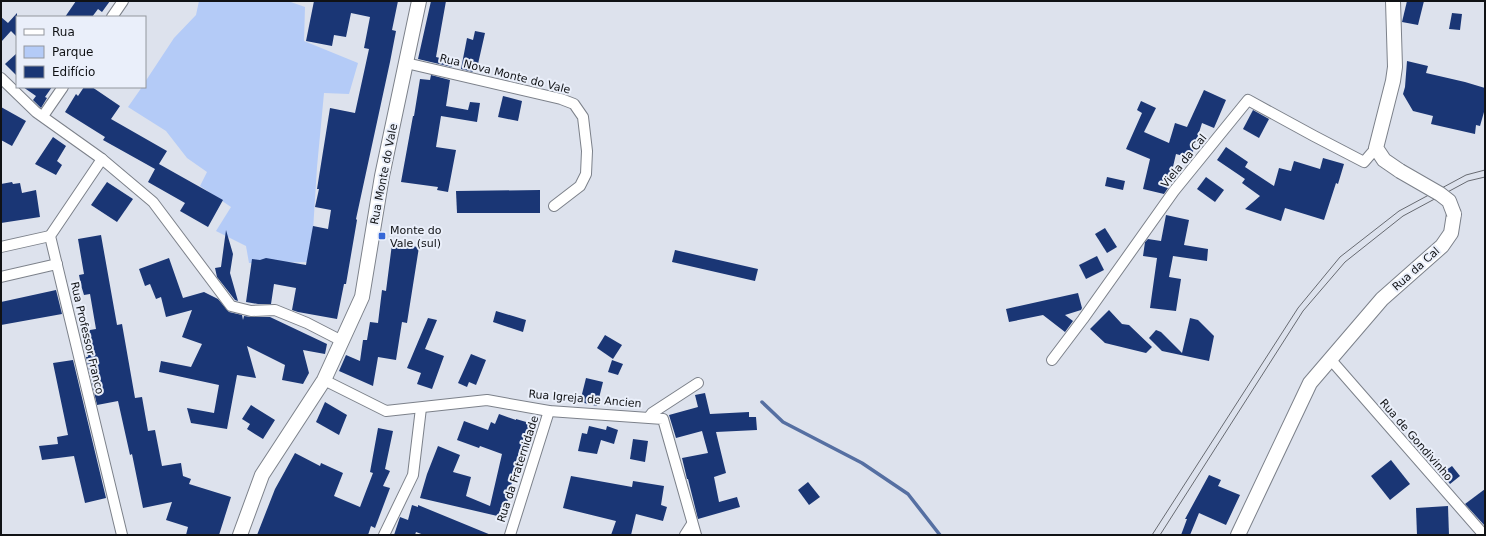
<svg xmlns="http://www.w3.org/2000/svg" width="1486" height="536" font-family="'DejaVu Sans',sans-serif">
	<rect width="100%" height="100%" fill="#dde2ed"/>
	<polygon fill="#b4cbf7" points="199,1 288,1 305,7 304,41 358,63 349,94 324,93 317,167 311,262 249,263 246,246 216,231 231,207 200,186 207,172 187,158 166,131 128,107 142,87 145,87 145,82 174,38 196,15"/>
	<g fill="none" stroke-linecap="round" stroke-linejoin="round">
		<polyline stroke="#556fa2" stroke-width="3.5" points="762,402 783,422 862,463 908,494 940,535"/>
	</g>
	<g fill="#1a3675">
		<polygon points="76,1 110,1 102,12 98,9 92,17 65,17"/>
		<polygon points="314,1 398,1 392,30 396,31 390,62 356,219 357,220 346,284 344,284 337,319 298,312 292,310 296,288 274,284 271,304 258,304 246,302 252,259 260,260 266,258 306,265 313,226 328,229 331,210 315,207 319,189 317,189 330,108 355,113 364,72 369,49 364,48 370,17 351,13 346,37 334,35 332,46 306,41"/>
		<polygon points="431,1 446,1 436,57 452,61 452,67 418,59"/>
		<polygon points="1407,1 1424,1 1418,25 1402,22"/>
		<polygon points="17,13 17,37 11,31 1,42 1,17 8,23"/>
		<polygon points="1452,13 1462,14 1460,30 1449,29"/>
		<polygon points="475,31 485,33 478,64 475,63 473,72 461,69 467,38 473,40"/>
		<polygon points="17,53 17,76 5,64"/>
		<polygon points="1407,61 1428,66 1426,73 1465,82 1485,88 1485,112 1484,112 1480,126 1476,125 1475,134 1431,124 1433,116 1413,111 1403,94 1405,87"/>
		<polygon points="431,75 450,80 446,106 468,110 470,102 480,103 477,122 441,116 436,147 456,150 448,192 437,190 438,187 401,182 413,116 414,116 420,79 430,80"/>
		<polygon points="23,87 52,87 45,97 47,98 41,108 33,100 36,96"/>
		<polygon points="84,87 92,87 120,106 111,119 167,151 159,164 223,200 208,227 180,211 185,203 148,182 155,169 103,140 105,137 65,112 76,94 78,96"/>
		<polygon points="1204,90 1226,100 1214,128 1202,123 1191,158 1176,154 1168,188 1164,194 1143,189 1150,159 1126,149 1142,113 1137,110 1141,101 1156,108 1144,132 1169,143 1175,123 1187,127"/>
		<polygon points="503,96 522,101 518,121 498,117"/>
		<polygon points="1,107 26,121 12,146 1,140"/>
		<polygon points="1253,110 1269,119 1259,138 1243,129"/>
		<polygon points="53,137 66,146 57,161 62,165 56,175 35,164"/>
		<polygon points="1226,147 1248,162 1245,167 1274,186 1279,168 1291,171 1294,161 1320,169 1323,158 1344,164 1338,184 1336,183 1324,220 1285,208 1281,221 1245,209 1260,196 1242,183 1245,179 1217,160"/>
		<polygon points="1107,177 1125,181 1123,190 1105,186"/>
		<polygon points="1206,177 1224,190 1215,202 1197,189"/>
		<polygon points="12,182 13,184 20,183 22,193 36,190 40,217 1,223 1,184"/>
		<polygon points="107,182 133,199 117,222 91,205"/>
		<polygon points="540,190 540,213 457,213 456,191"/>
		<polygon points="1166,215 1189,220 1184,245 1208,249 1207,261 1173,256 1169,277 1181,279 1176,311 1150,308 1157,258 1143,256 1145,242 1148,239 1161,241"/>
		<polygon points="1105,228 1117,247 1107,253 1095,234"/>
		<polygon points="226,230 233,254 230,273 238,301 235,300 217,277 215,268 221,267"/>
		<polygon points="101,235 117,325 122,324 135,398 142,397 148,431 155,430 162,466 181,463 183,476 191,479 189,484 231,497 219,535 186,535 188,527 166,520 172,502 143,508 132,454 130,455 118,401 97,405 86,357 88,357 84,331 96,329 90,294 84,295 81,285 79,275 84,274 78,239"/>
		<polygon points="392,244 419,247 407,323 402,322 396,360 378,357 373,386 339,371 346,355 360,361 363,340 367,340 370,322 378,323 382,290 386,291"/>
		<polygon points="675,250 758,269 755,281 672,262"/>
		<polygon points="1097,256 1104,270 1086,279 1079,265"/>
		<polygon points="169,258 183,298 204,292 218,299 229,312 242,315 243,320 244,316 251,317 270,317 327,344 325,354 303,350 309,373 303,384 282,380 285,365 247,346 256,378 237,375 227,429 191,423 187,408 214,413 219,385 159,372 161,361 191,367 202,344 182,337 192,310 166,317 161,297 156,299 150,284 145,286 139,269"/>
		<polygon points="56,290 62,314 1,325 1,302"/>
		<polygon points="1078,293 1082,308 1081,310 1065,315 1073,321 1065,332 1043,315 1009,322 1006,309"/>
		<polygon points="1109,310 1122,324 1129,325 1152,347 1146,353 1105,343 1090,329"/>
		<polygon points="496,311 526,320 523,332 493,322"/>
		<polygon points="428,318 437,320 425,349 444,356 432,389 417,384 421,373 407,368"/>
		<polygon points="1190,318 1198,320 1214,336 1209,361 1162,351 1149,338 1156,330 1161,332 1182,353"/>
		<polygon points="605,335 622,345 613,359 597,348"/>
		<polygon points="471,354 486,360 476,385 469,382 467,387 458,383"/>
		<polygon points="73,360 106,498 85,503 74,456 42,460 39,446 58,444 57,437 68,435 53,363"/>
		<polygon points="612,360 623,364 618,375 608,372"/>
		<polygon points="586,378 603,382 597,406 580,402"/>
		<polygon points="705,393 710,414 749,412 749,417 756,417 757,430 716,432 726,473 714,477 719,502 737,497 740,507 698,519 688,479 687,479 682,458 708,453 702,431 676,438 669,415 698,407 695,395"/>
		<polygon points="325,402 347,415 339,435 316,422"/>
		<polygon points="251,405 275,420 263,439 247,429 250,424 242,419"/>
		<polygon points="499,414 516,420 516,419 533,424 525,453 519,452 505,512 508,513 506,518 420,498 427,474 438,446 460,455 453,472 471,477 466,496 490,506 502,454 480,446 479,448 457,440 464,421 488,430 491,422 495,424"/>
		<polygon points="589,426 606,430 607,426 618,430 614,444 601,440 597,454 578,451 582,433 587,434"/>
		<polygon points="378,428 393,431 385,469 390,471 383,486 390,488 375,528 371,526 368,535 257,535 275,489 295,453 320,466 321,463 343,473 334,496 360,507 373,473 370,472"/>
		<polygon points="633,439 648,441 645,462 630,459"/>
		<polygon points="1391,460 1410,484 1390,500 1371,476"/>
		<polygon points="1452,466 1460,476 1450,484 1442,473"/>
		<polygon points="1209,475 1221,480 1218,486 1240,495 1226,525 1199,513 1190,535 1181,535 1187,519 1185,519"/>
		<polygon points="571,476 632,487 633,481 664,486 661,505 667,507 663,521 636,514 631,535 611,535 616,521 563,508"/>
		<polygon points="808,482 820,497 809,505 798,490"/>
		<polygon points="1485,489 1485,526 1465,504"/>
		<polygon points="412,505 418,507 418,505 491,535 424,535 416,532 415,535 394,535 400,517 408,520"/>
		<polygon points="1448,506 1449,535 1417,535 1416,508"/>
	</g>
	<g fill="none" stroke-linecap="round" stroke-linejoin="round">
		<g stroke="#7c818a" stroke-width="12">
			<g id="street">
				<polyline points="112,17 123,1"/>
				<polyline points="406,63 561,99 574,104 583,117 587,151 586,174 580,186 554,206"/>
				<polyline points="1,78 36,112 102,159 153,202 231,306 251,311 275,310 307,323 342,341"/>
				<polyline points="43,116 63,87"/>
				<polyline points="102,159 50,236 122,535"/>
				<polyline points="1,247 50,236"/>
				<polyline points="1,277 57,264"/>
				<polyline points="1052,360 1083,319 1174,191 1248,100 1314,136 1364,162 1376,148"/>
				<polyline points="1331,360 1484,535"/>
				<polyline points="324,380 386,411 487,400 549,411 663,419 696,535"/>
				<polyline points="649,417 652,413 698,383"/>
				<polyline points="384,535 413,475 421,408"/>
				<polyline points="510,535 549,411"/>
				<polyline points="685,535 692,524"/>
			</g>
		</g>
		<g stroke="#7c818a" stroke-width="16">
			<g id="secondary">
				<polyline points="1393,1 1395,67 1393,81 1376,148 1384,160 1400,171"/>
				<polyline points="240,535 262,475 324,380 362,297 382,176 419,1"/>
				<polyline points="1238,535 1310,383 1382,299 1442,246 1451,233 1454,214"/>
			</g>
		</g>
		<use href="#street" stroke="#fff" stroke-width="10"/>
		<use href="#secondary" stroke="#fff" stroke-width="14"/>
		<g stroke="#676a71" stroke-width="1">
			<polyline points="1152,535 1298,308 1340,257 1399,211 1466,175 1485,170"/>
			<polyline points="1160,535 1303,311 1345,262 1403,216 1468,181 1485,177"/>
		</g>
		<g stroke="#7c818a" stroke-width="16" stroke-linecap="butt">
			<polyline id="secondary-bridge" points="1400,171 1440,194 1449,201 1454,214"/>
		</g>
		<use href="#secondary-bridge" stroke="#fff" stroke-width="14"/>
	</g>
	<rect fill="#3567d7" stroke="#eaeffa" stroke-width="1.5" x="378" y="232" width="8" height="8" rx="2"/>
	<g text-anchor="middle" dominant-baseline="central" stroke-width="4" stroke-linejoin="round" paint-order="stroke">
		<g font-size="11" fill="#101215" stroke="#eaeffa">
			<text transform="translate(505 74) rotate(14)">Rua Nova Monte do Vale</text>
			<text transform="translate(1184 161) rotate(-51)">Viela da Cal</text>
			<text transform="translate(384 174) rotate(-79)">Rua Monte do Vale</text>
			<text transform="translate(1416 269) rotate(-42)">Rua da Cal</text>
			<text transform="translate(87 338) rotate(77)">Rua Professor Franco</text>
			<text transform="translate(585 399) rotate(5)">Rua Igreja de Ancien</text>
			<text transform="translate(1416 440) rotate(49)">Rua de Gondivinho</text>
			<text transform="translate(518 469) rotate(-72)">Rua da Fraternidade</text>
		</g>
		<g font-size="11" fill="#101215" stroke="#eaeffa" text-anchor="start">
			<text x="390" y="230">Monte do<tspan x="390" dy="13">Vale (sul)</tspan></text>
		</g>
	</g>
	<rect width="1486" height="536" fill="none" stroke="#101215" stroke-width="4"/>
	<rect x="16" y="16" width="130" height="72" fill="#eaeffa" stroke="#93979e"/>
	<rect x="24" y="29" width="20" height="6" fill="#ffffff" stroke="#93979e"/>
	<text x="52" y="36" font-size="12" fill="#101215">Rua</text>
	<rect x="24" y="46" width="20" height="12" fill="#b4cbf7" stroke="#93979e"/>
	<text x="52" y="56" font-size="12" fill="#101215">Parque</text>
	<rect x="24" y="66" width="20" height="12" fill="#1a3675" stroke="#93979e"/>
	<text x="52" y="76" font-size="12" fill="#101215">Edifício</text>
</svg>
